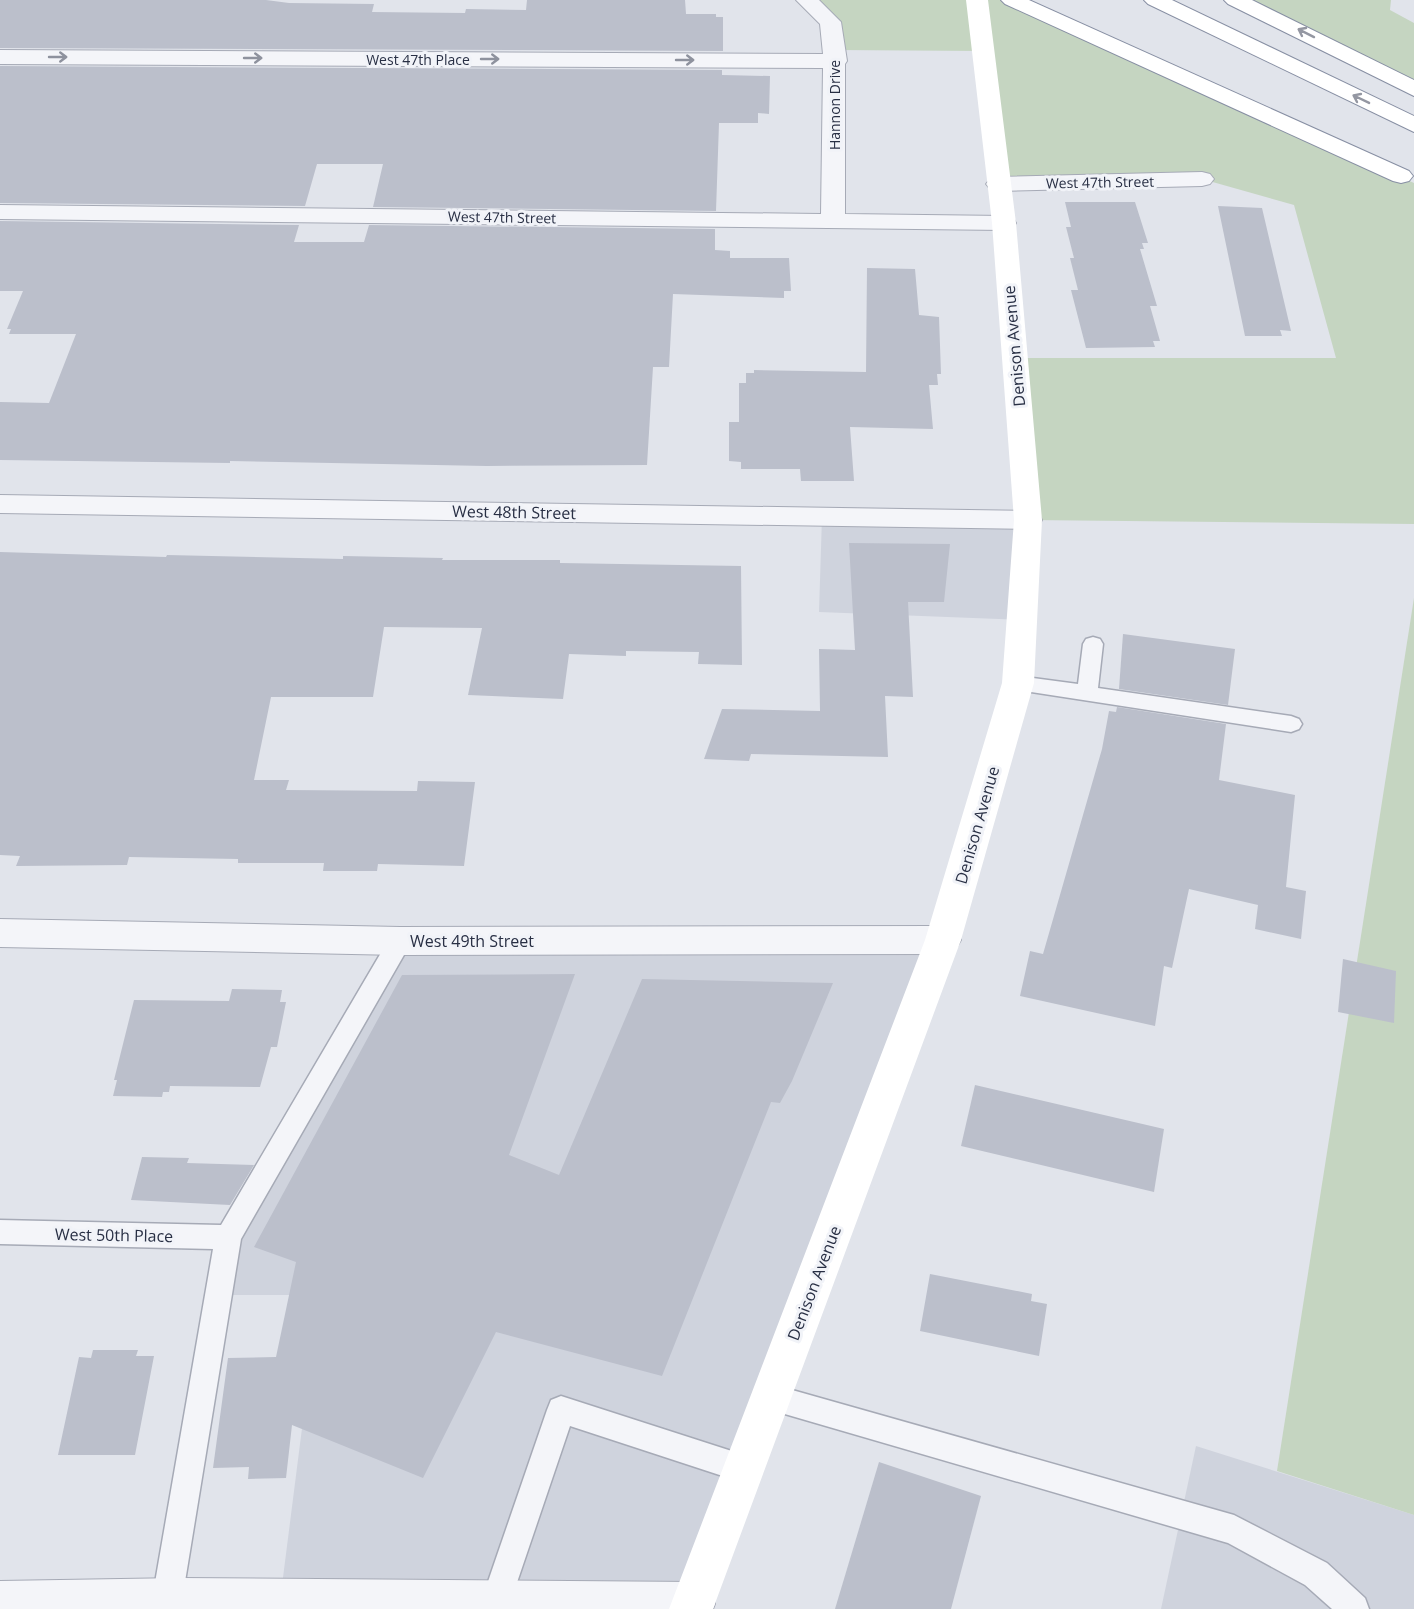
<svg xmlns="http://www.w3.org/2000/svg" width="1414" height="1609" font-family="'Open Sans',sans-serif">
	<rect width="100%" height="100%" fill="#e1e4eb"/>
	<g fill="#cfd3dd">
		<polygon points="822,517 1028,520 1022,620 819,612"/>
		<polygon points="943,940 691,1609 180,1609 280,1601 319,1295 218,1295 228,1237 400,941"/>
		<polygon points="1196,1446 1414,1515 1414,1609 1161,1609"/>
	</g>
	<g fill="#c5d5c1">
		<polygon points="807,0 1012,0 1414,183 1414,524 1028,520 1015,358 1336,358 1294,205 1202,179 998,184 982,51 834,50"/>
		<polygon points="1235,0 1391,0 1390,10 1414,23 1414,89"/>
		<polygon points="1414,598 1414,1515 1277,1471"/>
	</g>
	<g fill="#bbbfcb">
		<polygon points="0,0 266,0 289,3 374,4 372,12 465,13 466,9 526,10 527,0 685,0 686,14 716,14 716,17 723,17 723,51 0,48"/>
		<polygon points="0,66 722,70 722,75 770,76 769,114 758,113 758,123 719,123 716,211 373,207 383,164 317,164 305,206 0,203"/>
		<polygon points="1065,202 1135,202 1148,243 1142,243 1144,249 1140,249 1157,306 1150,306 1160,341 1153,341 1155,347 1086,348 1071,290 1078,290 1070,258 1074,258 1066,227 1071,227"/>
		<polygon points="1218,206 1262,208 1291,331 1280,330 1282,336 1245,336"/>
		<polygon points="0,221 299,225 294,242 364,242 369,225 715,229 715,250 730,251 730,258 789,258 791,291 784,291 784,298 673,294 669,367 653,367 647,465 487,466 230,461 230,463 0,460 0,402 49,403 76,334 9,334 11,329 7,329 23,291 0,291"/>
		<polygon points="867,268 915,269 919,315 939,317 941,374 937,374 938,385 929,385 933,429 850,427 854,481 801,481 800,469 741,469 741,462 729,461 729,422 739,422 739,383 746,383 746,373 754,373 754,370 866,372"/>
		<polygon points="849,543 950,544 944,602 908,602 913,697 885,696 888,757 751,754 749,761 704,759 722,709 820,711 819,649 855,650"/>
		<polygon points="0,552 166,557 167,555 343,559 343,556 443,558 442,560 560,560 560,563 741,566 742,665 698,664 699,652 626,651 626,656 569,654 563,699 468,695 482,628 384,627 373,697 271,697 254,780 289,780 286,790 417,791 418,781 475,782 464,866 378,864 377,871 323,871 324,863 238,863 238,859 129,857 127,865 16,866 20,856 0,855"/>
		<polygon points="1123,634 1235,649 1228,705 1119,689"/>
		<polygon points="1117,707 1226,724 1219,780 1295,795 1286,887 1306,891 1301,939 1255,929 1258,905 1189,889 1172,968 1164,966 1155,1026 1020,996 1030,951 1043,954 1102,749 1109,711 1116,712"/>
		<polygon points="1343,959 1396,971 1394,1023 1338,1012"/>
		<polygon points="575,974 509,1155 559,1175 642,979 833,983 792,1081 780,1103 771,1102 662,1376 496,1332 423,1478 292,1425 286,1478 248,1479 249,1467 213,1468 228,1358 276,1357 296,1262 254,1247 402,975"/>
		<polygon points="232,989 282,990 280,1002 286,1002 277,1047 271,1047 260,1087 170,1086 169,1092 163,1092 162,1097 113,1096 117,1080 114,1080 134,1000 229,1001"/>
		<polygon points="975,1085 1164,1129 1154,1192 961,1146"/>
		<polygon points="142,1157 189,1158 187,1163 254,1165 230,1205 131,1200"/>
		<polygon points="930,1274 1032,1294 1031,1301 1047,1304 1039,1356 920,1331"/>
		<polygon points="93,1350 138,1350 136,1356 154,1356 135,1455 58,1455 79,1357 91,1358"/>
		<polygon points="879,1462 981,1496 951,1609 835,1609"/>
	</g>
	<g fill="none" stroke-linecap="round" stroke-linejoin="round">
		<g stroke="#a6aab6" stroke-width="3">
			<g id="lane">
				<polygon points="1093,637 1100,639 1103,644 1098,688 1291,716 1299,719 1302,724 1299,729 1291,732 1018,690 1010,688 1007,683 1010,678 1018,676 1078,684 1083,644 1086,639"/>
				<polygon points="400,932 408,934 412,941 241,1239 182,1600 179,1609 155,1609 152,1600 213,1249 0,1244 0,1220 221,1225 392,934"/>
				<polygon points="771,1384 1234,1515 1327,1563 1365,1598 1369,1609 1332,1609 1305,1585 1228,1543 771,1410 761,1406 757,1397 761,1388"/>
				<polygon points="561,1396 744,1455 754,1459 759,1469 754,1479 744,1483 570,1426 508,1609 484,1609 481,1602 547,1410 551,1400"/>
			</g>
		</g>
		<g stroke="#a6aab6" stroke-width="2">
			<g id="street">
				<polygon points="796,0 819,0 841,22 847,61 845,64 845,214 1004,216 1013,218 1016,223 1013,228 1004,230 0,219 0,205 821,214 823,68 0,64 0,50 823,54 820,24"/>
				<polygon points="1202,172 1210,174 1214,179 1210,184 1202,186 998,191 990,189 986,184 990,179 998,177"/>
				<polygon points="0,495 1028,511 1038,513 1042,520 1038,527 1028,529 0,513"/>
				<polygon points="0,919 400,927 943,926 955,930 961,940 955,950 943,954 400,955 0,947"/>
				<polygon points="181,1578 693,1582 709,1588 715,1604 713,1609 0,1609 0,1581"/>
			</g>
		</g>
		<g stroke="#878fa3" stroke-width="2">
			<g id="highway">
				<polygon points="1001,0 1029,0 1409,171 1413,176 1409,181 1401,183 1393,181 1005,4"/>
				<polygon points="1144,0 1172,0 1414,116 1414,132 1148,4"/>
				<polygon points="1224,0 1252,0 1414,80 1414,96 1228,4"/>
			</g>
		</g>
		<use href="#lane" fill="#f4f5f9" fill-rule="evenodd"/>
		<use href="#street" fill="#f4f5f9" fill-rule="evenodd"/>
		<polygon fill="#fff" fill-rule="evenodd" points="966,0 988,0 1016,223 1042,520 1034,683 961,940 713,1609 669,1609 925,940 1002,683 1014,520 992,223"/>
		<use href="#highway" fill="#fff" fill-rule="evenodd"/>
	</g>
	<defs><path id="oneway-shaft" d="M-6 0H5M1.5-3L5.5 0L1.5 3" fill="none" stroke-width="1.6" stroke-linecap="round" stroke-linejoin="round" transform="scale(1.5)"/></defs>
	<g stroke="#9497a2">
		<use href="#oneway-shaft" transform="translate(1306 33) rotate(-153)"/>
		<use href="#oneway-shaft" transform="translate(1361 99) rotate(-154)"/>
	</g>
	<g stroke="#8e929e">
		<use href="#oneway-shaft" transform="translate(58 57)"/>
		<use href="#oneway-shaft" transform="translate(253 58)"/>
		<use href="#oneway-shaft" transform="translate(490 59)"/>
		<use href="#oneway-shaft" transform="translate(685 60)"/>
	</g>
	<g text-anchor="middle" dominant-baseline="central" stroke-width="6" stroke-linejoin="round" paint-order="stroke">
		<g font-size="14" fill="#282f44" stroke="#f1f3f8">
			<text x="418" y="59">West 47th Place</text>
			<text transform="translate(834 105) rotate(-90)">Hannon Drive</text>
			<text transform="translate(1100 182) rotate(-1)">West 47th Street</text>
			<text transform="translate(502 217) rotate(1)">West 47th Street</text>
		</g>
		<g font-size="16" fill="#282f44" stroke="#f1f3f8">
			<text transform="translate(1014 346) rotate(-95)">Denison Avenue</text>
			<text transform="translate(514 512) rotate(1)">West 48th Street</text>
			<text transform="translate(977 825) rotate(-74)">Denison Avenue</text>
			<text x="472" y="941">West 49th Street</text>
			<text transform="translate(114 1235) rotate(1)">West 50th Place</text>
			<text transform="translate(814 1283) rotate(-69)">Denison Avenue</text>
		</g>
	</g>
</svg>
